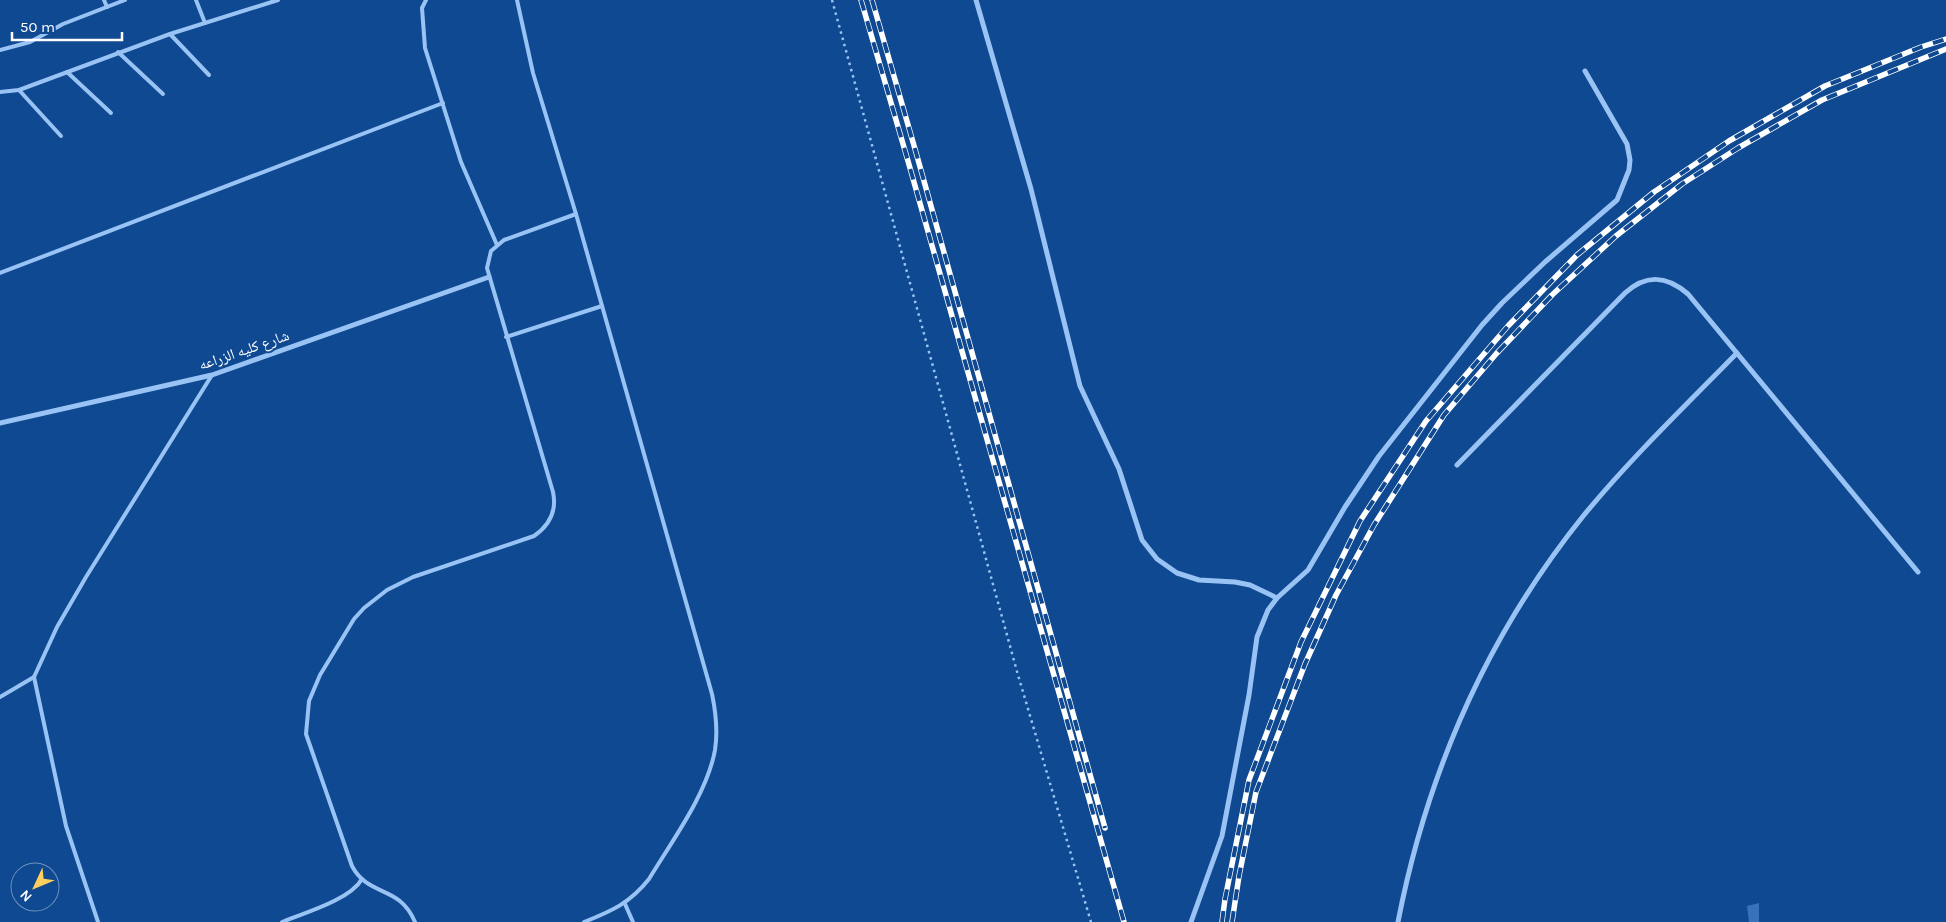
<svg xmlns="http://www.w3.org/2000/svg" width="1946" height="922" font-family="Karla,'Noto Naskh Arabic',sans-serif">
	<rect width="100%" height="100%" fill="#0f4991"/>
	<polygon fill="#3772ba" points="1759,903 1759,922 1749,922 1747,906"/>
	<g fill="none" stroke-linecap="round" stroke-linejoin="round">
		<polyline stroke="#99c3f4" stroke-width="2.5" stroke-dasharray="2.5 4" stroke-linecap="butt" points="832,0 1018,675 1091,922"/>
		<g stroke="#99c3f4" stroke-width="4">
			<polyline points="104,0 107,7"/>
			<polyline points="196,0 205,23"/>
			<polyline points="426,0 422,8 425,48 461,162 497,245"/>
			<path d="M517,0L533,73L576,214L712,694C716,713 718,731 715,750C707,794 672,841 649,879C630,903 612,911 584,922"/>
			<polyline points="170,34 209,75"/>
			<polyline points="0,50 30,42 63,24 125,0"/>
			<polyline points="118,52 163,94"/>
			<polyline points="67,72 111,113"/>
			<polyline points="19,90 61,136"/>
			<polyline points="0,92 19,90 170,34 278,0"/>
			<polyline points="0,273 443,103"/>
			<polyline points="506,337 602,306"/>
			<polyline points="0,697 34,677"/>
			<polyline points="625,904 633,922"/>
			<polyline points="98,922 66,826 34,677 57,627 86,577 212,375"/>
			<path d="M282,922C304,913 350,900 362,879"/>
			<path d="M415,922C399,884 369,898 352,866L306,734L309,701L320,675L354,619L364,608L387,590L413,577L534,536C550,525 557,511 553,492L487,268L491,251L504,240L576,214"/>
		</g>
		<g stroke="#99c3f4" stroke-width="5">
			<polyline points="976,0 1031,189 1080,386 1119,469 1142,540 1157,559 1177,573 1199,580 1235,582 1250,585 1277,598"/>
			<polyline points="0,423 212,375 489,277"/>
			<path d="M1457,465L1625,293C1646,274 1666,275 1688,294L1918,572"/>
			<polyline points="1191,922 1222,836 1249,695 1257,637 1268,610 1277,598 1308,570 1345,507 1379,456 1482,325 1502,303 1545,262 1617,200 1629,170 1630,160 1627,144 1585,71"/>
			<path d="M1398,922C1427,773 1488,634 1584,515C1631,458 1685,406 1737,353"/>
		</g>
		<g stroke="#fff" stroke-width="5.5">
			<g id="rail">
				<polyline points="861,0 908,161 1124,922"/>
				<polyline points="872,0 917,156 1105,828"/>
				<polyline points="1222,922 1225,899 1249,780 1301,642 1360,521 1426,421 1508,326 1577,255 1654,192 1729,141 1825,86 1921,47 1946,39"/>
				<polyline points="1232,922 1239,876 1256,792 1305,664 1336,595 1374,525 1444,415 1496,354 1552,295 1616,236 1682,184 1738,148 1822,100 1946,49"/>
			</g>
		</g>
		<use href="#rail" stroke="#0f4991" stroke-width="4" stroke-dasharray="11" stroke-linecap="butt"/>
	</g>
	<g text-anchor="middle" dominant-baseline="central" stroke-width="4" stroke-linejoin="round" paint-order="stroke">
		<g font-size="15" fill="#fff" stroke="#0f4991">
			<text transform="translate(244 350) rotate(-19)">شارع كليه الزراعه</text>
		</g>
	</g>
	<g transform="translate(35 887) rotate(226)"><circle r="24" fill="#0f4991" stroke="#6f92bd"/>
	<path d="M0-4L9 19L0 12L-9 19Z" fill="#ffcf5c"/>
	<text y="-8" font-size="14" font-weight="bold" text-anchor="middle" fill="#ffffff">N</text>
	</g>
	<path d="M12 32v8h110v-8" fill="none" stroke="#ffffff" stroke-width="2.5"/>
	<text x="20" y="32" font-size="15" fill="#ffffff" stroke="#0f4991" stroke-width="4" paint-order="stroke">50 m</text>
</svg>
